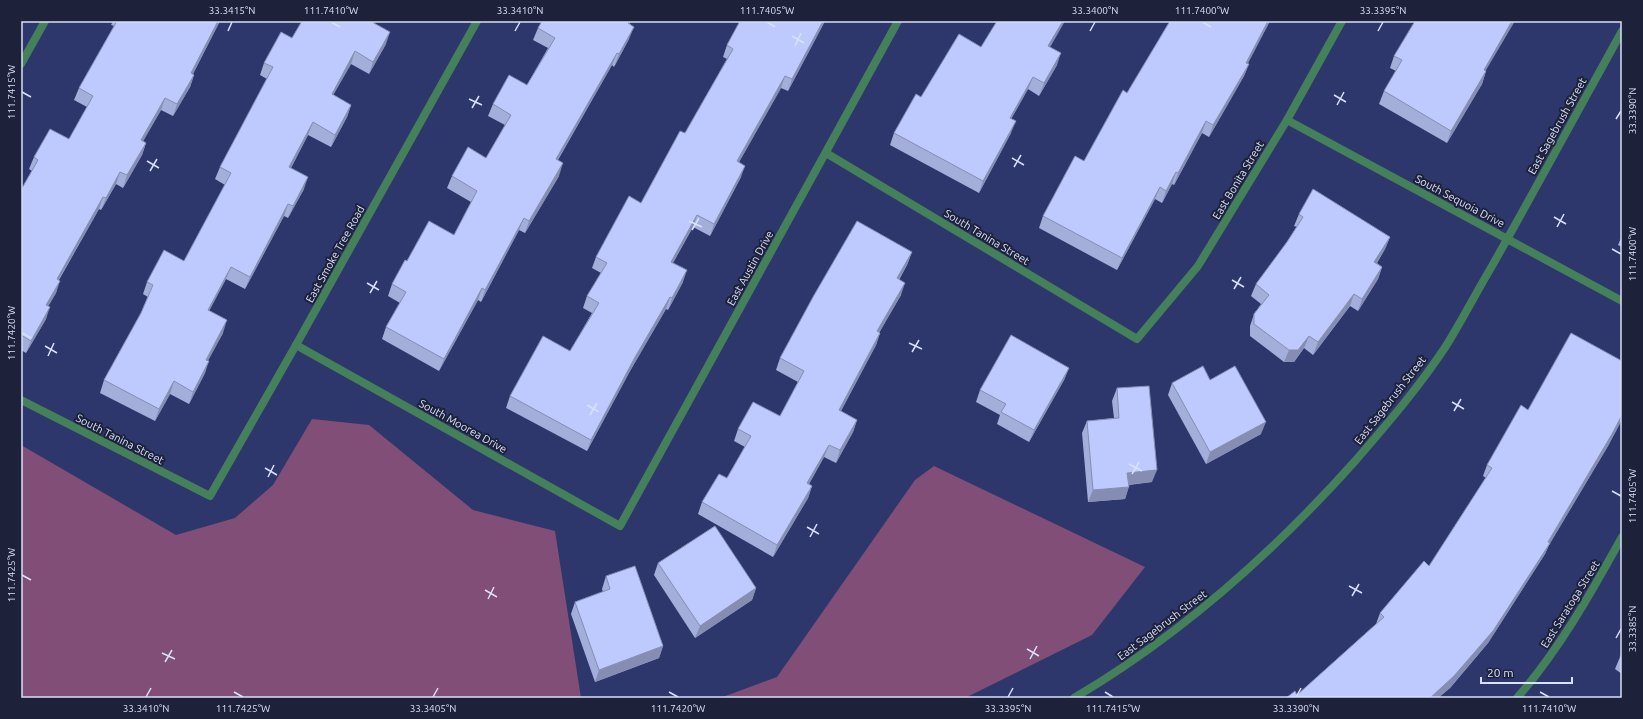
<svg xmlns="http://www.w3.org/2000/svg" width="1643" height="719" font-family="Ubuntu,sans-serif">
	<rect width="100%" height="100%" fill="#2e376c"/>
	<g fill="#804e76">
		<polygon points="312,419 369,425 473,510 555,531 581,698 21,698 21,445 176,535 235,518 273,485"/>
		<polygon points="934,466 1145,567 1092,635 965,698 720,698 777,677 915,480"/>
	</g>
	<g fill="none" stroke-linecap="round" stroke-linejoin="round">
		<g stroke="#44815a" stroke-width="8">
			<polyline points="21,64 45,21"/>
			<polyline points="1287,120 1622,301"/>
			<polyline points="826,153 1137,339 1198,266 1287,120 1342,21"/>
			<polyline points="296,345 620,526 898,21"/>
			<polyline points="21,400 210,496 296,345 477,21"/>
			<path d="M1517,698C1559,650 1591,593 1622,537"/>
		</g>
		<path stroke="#44815a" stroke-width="8" d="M1074,698C1181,635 1273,553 1356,460C1387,424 1419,387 1446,346C1462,320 1476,293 1492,266C1536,188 1579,109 1622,31"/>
	</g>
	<g fill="#a3aeda">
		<polygon points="113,21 220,21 193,74 194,75 190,87 173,116 161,110 143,141 146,143 142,155 123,188 116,184 101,210 99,209 59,280 56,293 48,306 46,319 26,353 21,350 21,190 32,171 29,169 34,157 69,139 87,107 74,100 79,88 114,26 111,25"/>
		<polygon points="302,21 375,21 374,23 386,44 369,74 351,64 333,95 351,105 347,117 331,147 308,135 291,168 304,189 288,218 284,216 245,289 226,279 209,311 223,333 208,360 205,373 189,404 170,394 155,421 100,393 104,380 141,313 148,297 143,294 147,282 184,261 225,185 215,179 220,167 267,79 260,75 264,63 292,38"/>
		<polygon points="740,21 825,21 788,91 781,88 739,162 741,177 710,236 693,227 673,263 683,282 668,310 666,309 630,371 587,451 506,408 510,396 570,351 592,313 583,308 587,296 601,273 592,268 596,257 641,203 685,133 727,59 723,57 727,45"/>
		<polygon points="1170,21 1270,21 1247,64 1249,64 1244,76 1209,137 1202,133 1174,185 1172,184 1162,203 1155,199 1117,270 1039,228 1043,216 1084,161 1127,93"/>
		<polygon points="630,24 629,39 614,67 612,65 558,160 559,176 525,233 519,230 481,302 478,300 439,371 382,339 386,327 400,303 388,296 392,284 407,261 454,235 471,202 447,188 452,176 486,158 505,125 488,116 493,104 527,85 548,48 533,40 538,28"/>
		<polygon points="981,47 1050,47 1057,65 1039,96 1028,89 1011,119 1011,133 979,193 890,145 894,133 921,97"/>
		<polygon points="1394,56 1486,71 1482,84 1447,143 1379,104 1384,91 1396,71 1390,68"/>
		<polygon points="1299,214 1390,237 1385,249 1377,263 1382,267 1378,279 1358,311 1350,306 1313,355 1304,348 1294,362 1284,362 1250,336 1250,326 1254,314 1261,304 1251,296 1256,284 1287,242 1297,227 1294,226"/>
		<polygon points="1622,236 1622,247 1618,245"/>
		<polygon points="912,252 907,265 899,280 901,295 879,333 880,333 876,345 841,411 857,420 853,432 836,463 824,457 809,484 812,486 808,498 773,557 698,514 702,502 727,478 745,447 734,441 738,429 780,416 798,382 776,370 780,358"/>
		<polygon points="1622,361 1622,419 1608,446 1549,545 1545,554 1488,643 1450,688 1438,698 1286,698 1297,695 1376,624 1380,613 1429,566 1486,478 1483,476 1487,465 1528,410"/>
		<polygon points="1069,368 1064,380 1029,442 997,424 1000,415 976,402 980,390"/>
		<polygon points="1210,380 1261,434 1206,464 1168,395 1172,383"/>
		<polygon points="1117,388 1152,482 1129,485 1125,499 1088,502 1082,433 1087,421 1114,418 1112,401"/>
		<polygon points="658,563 756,588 752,600 695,638 654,575"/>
		<polygon points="606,576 663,646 659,658 595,682 571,614 575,602 603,592 602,589"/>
		<polygon points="1622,654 1622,674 1615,669 1620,657"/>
	</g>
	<g fill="#858db2">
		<polygon points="218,21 220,21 187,85 191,73"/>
		<polygon points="629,21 631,21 623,35 628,23"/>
		<polygon points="823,21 825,21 788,91 792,79"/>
		<polygon points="1063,21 1065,21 1044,58 1048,46"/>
		<polygon points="1268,21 1270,21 1242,75 1246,63"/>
		<polygon points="1512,21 1515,21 1479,82 1484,70"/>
		<polygon points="634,27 629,39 614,67 619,54"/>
		<polygon points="390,32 386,44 369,74 373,62"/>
		<polygon points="355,51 351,64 327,106 332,94"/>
		<polygon points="617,53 612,65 551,171 556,159"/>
		<polygon points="1061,53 1057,65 1039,96 1044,83"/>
		<polygon points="1249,64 1244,76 1209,137 1213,125"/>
		<polygon points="1486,71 1482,84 1447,143 1451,131"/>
		<polygon points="194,75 190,87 173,116 177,104"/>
		<polygon points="785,76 781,88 733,173 737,161"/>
		<polygon points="1033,77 1028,89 1005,130 1010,118"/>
		<polygon points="165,98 161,110 137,152 141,140"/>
		<polygon points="351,105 347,117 331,147 335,135"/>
		<polygon points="1016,121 1011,133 979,193 983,181"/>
		<polygon points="1206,121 1202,133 1174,185 1178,173"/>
		<polygon points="313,122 308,135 285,179 289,167"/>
		<polygon points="146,143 142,155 123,188 127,175"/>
		<polygon points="563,163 559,176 525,233 529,221"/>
		<polygon points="745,166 741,177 710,236 714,224"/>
		<polygon points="120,172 116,184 101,210 106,198"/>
		<polygon points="1176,172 1172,184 1162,203 1166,191"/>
		<polygon points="308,177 304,189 288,218 293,206"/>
		<polygon points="1160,187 1155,199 1117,270 1122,258"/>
		<polygon points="103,197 99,209 52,291 57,279"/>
		<polygon points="288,204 284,216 245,289 250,277"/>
		<polygon points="697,215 693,227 667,273 671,262"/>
		<polygon points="524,218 519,230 481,302 485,290"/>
		<polygon points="1390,237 1385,249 1370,274 1374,262"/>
		<polygon points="912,252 907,265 892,291 897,278"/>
		<polygon points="231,267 226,279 203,322 208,310"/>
		<polygon points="1382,267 1378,279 1358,311 1362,299"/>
		<polygon points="687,270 683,282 668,310 672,298"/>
		<polygon points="60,281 56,293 42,317 46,305"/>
		<polygon points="905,283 901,295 873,343 877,331"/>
		<polygon points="482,288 478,300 439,371 444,359"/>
		<polygon points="1354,294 1350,306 1313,355 1318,342"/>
		<polygon points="670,297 666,309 630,371 587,451 591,440 634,359"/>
		<polygon points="50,307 46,319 26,353 31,341"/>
		<polygon points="227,320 223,333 202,372 206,360"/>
		<polygon points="880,333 876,345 835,422 839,410"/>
		<polygon points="1309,336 1304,348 1294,362 1284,362 1289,350"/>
		<polygon points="209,361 205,373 189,404 193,392"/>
		<polygon points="1069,368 1064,380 1029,442 1034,430"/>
		<polygon points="174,381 170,394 155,421 159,409"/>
		<polygon points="1622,415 1622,420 1608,446 1549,545 1545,554 1488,643 1450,688 1438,698 1430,698 1548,542"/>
		<polygon points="857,420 853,432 836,463 840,450"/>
		<polygon points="1266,422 1261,434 1206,464 1210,452"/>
		<polygon points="829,445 824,457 803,495 807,483"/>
		<polygon points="1157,470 1152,482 1123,485 1127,473"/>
		<polygon points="812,486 808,498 773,557 777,545"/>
		<polygon points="1129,487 1125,499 1088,502 1093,490"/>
		<polygon points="756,588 752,600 695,638 700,626"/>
		<polygon points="663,646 659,658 595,682 599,670"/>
	</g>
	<g fill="#becafe" stroke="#858db2">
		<polygon points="117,21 218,21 191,73 194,75 177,104 165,98 141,140 146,143 127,175 120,172 106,198 103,197 57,279 60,281 46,305 50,307 31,341 21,335 21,190 38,160 34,157 50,129 69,139 93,96 79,88"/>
		<polygon points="302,21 372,21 372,22 390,32 373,62 355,51 332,94 351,105 335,135 313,122 289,167 308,177 293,206 288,204 250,277 231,267 208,310 227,320 206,360 209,361 193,392 174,381 159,409 104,380 141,313 153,285 147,282 164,250 184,261 231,173 220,167 273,67 264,63 281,32 292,38"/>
		<polygon points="542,21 629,21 628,23 634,27 619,54 617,53 556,159 563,163 529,221 524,218 485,290 482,288 444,359 386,327 406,292 392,284 405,260 407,261 429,221 454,235 477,191 452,176 468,147 486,158 511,115 493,104 509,75 527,85 555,38 538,28"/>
		<polygon points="740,21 823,21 792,79 785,76 737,161 745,166 714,224 697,215 671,262 687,270 672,298 670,297 634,359 591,440 510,396 543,336 570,351 599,303 587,296 607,263 596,257 629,196 641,203 680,131 685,133 733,49 727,45"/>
		<polygon points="997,21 1063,21 1048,46 1061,53 1044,83 1033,77 1010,118 1016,121 983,181 894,133 916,94 921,97 959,34 981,47"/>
		<polygon points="1170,21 1268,21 1246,63 1249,64 1213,125 1206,121 1178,173 1176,172 1166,191 1160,187 1122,258 1043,216 1075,156 1084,161 1123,90 1127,93"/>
		<polygon points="1415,21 1512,21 1484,70 1486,71 1451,131 1384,91 1402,60 1394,56"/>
		<polygon points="1313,189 1390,237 1374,262 1382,267 1362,299 1354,294 1318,342 1309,336 1298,350 1289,350 1254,324 1254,314 1269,295 1256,284 1287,242 1303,217 1299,214"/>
		<polygon points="857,221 912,252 897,278 905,283 877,331 880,333 839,410 857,420 840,450 829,445 807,483 812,486 777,545 702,502 719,474 727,478 751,436 738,429 753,402 780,416 804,371 780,358 813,297"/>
		<polygon points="1571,333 1622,361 1622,415 1612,434 1548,542 1550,543 1493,631 1454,676 1430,698 1286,698 1295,691 1297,695 1384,617 1380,613 1424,561 1429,566 1492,468 1487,465 1521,405 1528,410"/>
		<polygon points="1011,335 1069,368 1034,430 1001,412 1006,404 980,390"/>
		<polygon points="1203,366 1210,380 1235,366 1266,422 1210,452 1172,383"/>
		<polygon points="1149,386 1157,470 1127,473 1129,487 1093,490 1087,421 1119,418 1117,388"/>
		<polygon points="715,526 756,588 700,626 658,563"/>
		<polygon points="635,566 663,646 599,670 575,602 610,589 606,576"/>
		<polygon points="1622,654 1622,659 1620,657"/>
	</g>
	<path fill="none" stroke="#d9e0fa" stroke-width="1.5" d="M331,22L340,27M767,22L775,27M1202,22L1211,27M228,31L232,22M515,31L520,22M1090,31L1095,22M1378,31L1383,22M792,36L804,43M795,46L801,33M22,92L31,97M1334,95L1346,102M469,99L482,105M1337,105L1344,92M472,108L479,96M1616,119L1621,111M1012,158L1024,165M147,161L159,168M1014,167L1021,155M150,171L157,159M1554,217L1566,224M689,221L702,227M1557,227L1564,214M692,230L699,218M1612,249L1621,254M1232,280L1244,287M367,283L379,290M1234,289L1241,277M370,293L377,281M22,333L31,338M909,343L922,349M45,346L57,353M912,352L919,340M48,356L54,343M1452,402L1464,409M587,405L599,412M1454,411L1461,399M590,415L597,403M1129,464L1142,471M265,468L277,475M1132,474L1139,462M268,477L274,465M1612,491L1621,496M807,527L819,534M810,537L817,524M22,575L31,580M1349,586L1362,593M485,590L497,597M1352,596L1359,584M488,599L494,587M1616,638L1621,629M1027,649L1039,656M162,653L175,659M1030,659L1037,646M165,662L172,650M234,692L243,697M669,692L678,697M1105,692L1113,697M1540,692L1549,697M146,697L151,688M433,697L438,688M1008,697L1013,688M1296,697L1301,688"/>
	<g text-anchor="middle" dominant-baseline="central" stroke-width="4" stroke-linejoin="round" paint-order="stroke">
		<g font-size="11" fill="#d9e0fa" stroke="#1d2139">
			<text transform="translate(1557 126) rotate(-61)">East Sagebrush Street</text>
			<text transform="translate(1238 180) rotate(-59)">East Bonita Street</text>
			<text transform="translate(1460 201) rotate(28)">South Sequoia Drive</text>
			<text transform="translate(987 237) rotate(31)">South Tanina Street</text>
			<text transform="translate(335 254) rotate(-61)">East Smoke Tree Road</text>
			<text transform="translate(750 268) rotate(-61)">East Austin Drive</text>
			<text transform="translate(1390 400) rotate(-52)">East Sagebrush Street</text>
			<text transform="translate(463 426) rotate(29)">South Moorea Drive</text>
			<text transform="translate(120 439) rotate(27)">South Tanina Street</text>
			<text transform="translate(1570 604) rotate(-58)">East Saratoga Street</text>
			<text transform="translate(1162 625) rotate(-37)">East Sagebrush Street</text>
		</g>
	</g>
	<rect width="1643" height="719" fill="none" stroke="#1d2139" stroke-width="44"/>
	<path d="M1481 677v6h91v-6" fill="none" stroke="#d9e0fa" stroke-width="2"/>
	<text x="1487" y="677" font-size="12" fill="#d9e0fa" stroke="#1d2139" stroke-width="3" paint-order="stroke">20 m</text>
	<rect x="22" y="22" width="1599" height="675" fill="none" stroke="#d9e0fa" stroke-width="1.5"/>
	<g font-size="10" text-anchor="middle" fill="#d9e0fa">
		<text x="232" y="14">33.3415°N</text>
		<text x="331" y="14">111.7410°W</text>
		<text x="520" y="14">33.3410°N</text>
		<text x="767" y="14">111.7405°W</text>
		<text x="1095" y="14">33.3400°N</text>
		<text x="1202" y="14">111.7400°W</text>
		<text x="1383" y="14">33.3395°N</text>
		<text transform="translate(11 92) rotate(-90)" y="4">111.7415°W</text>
		<text transform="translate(1632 111) rotate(-90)" y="4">33.3390°N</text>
		<text transform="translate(1632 254) rotate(-90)" y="4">111.7400°W</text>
		<text transform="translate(11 333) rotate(-90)" y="4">111.7420°W</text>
		<text transform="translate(1632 496) rotate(-90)" y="4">111.7405°W</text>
		<text transform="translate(11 575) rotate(-90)" y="4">111.7425°W</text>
		<text transform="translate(1632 629) rotate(-90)" y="4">33.3385°N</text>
		<text x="146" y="712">33.3410°N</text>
		<text x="243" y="712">111.7425°W</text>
		<text x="433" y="712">33.3405°N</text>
		<text x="678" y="712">111.7420°W</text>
		<text x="1008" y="712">33.3395°N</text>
		<text x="1113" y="712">111.7415°W</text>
		<text x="1296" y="712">33.3390°N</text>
		<text x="1549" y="712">111.7410°W</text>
	</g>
</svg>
